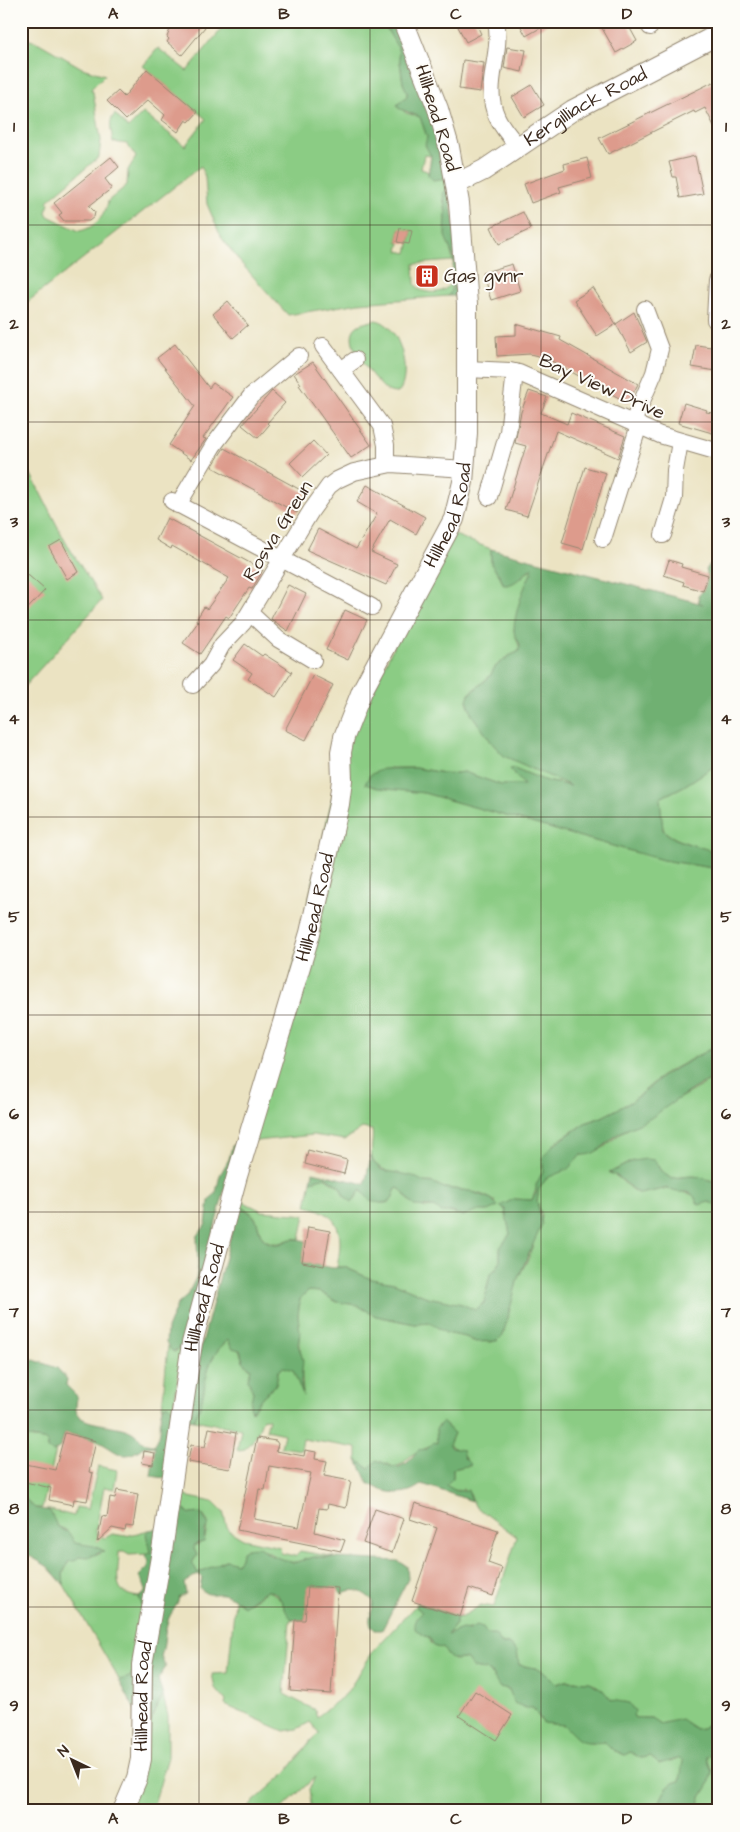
<svg xmlns="http://www.w3.org/2000/svg" width="740" height="1832" font-family="'Architects Daughter',sans-serif">
	<rect width="100%" height="100%" fill="#fdfcf7"/>
	<filter id="ink" filterUnits="userSpaceOnUse"><feTurbulence type="fractalNoise" baseFrequency=".02" numOctaves="2"/><feDisplacementMap in="SourceGraphic" scale="10" xChannelSelector="R" yChannelSelector="G"/><feConvolveMatrix kernelMatrix="1 2 1 2 8 2 1 2 1" color-interpolation-filters="sRGB"/></filter>
	<filter id="wash" filterUnits="userSpaceOnUse"><feTurbulence type="fractalNoise" baseFrequency=".0096" numOctaves="4" result="noise"/><feDisplacementMap in="SourceGraphic" scale="20" xChannelSelector="R" yChannelSelector="G"/><feGaussianBlur stdDeviation="1.12" result="paint"/><feColorMatrix in="noise" values="0 0 0 0 0 0 0 0 0 0 0 0 0 0 0 0 0 1.4 0 .05"/><feComposite in="paint" operator="in"/></filter>
	<g filter="url(#wash)">
		<rect width="100%" height="100%" fill="#ebe3c2"/>
		<g fill="#8bcc84" stroke="#637b51" fill-rule="evenodd">
			<path d="M223,21H382L398,48L403,83L407,92V96L397,105L406,113L420,117L427,137L426,145L431,156L424,155L421,169L427,171L429,175L437,179L454,175L443,197L446,213V230L453,261L414,264L415,284L420,290C433,294 444,294 451,282V294L448,296L359,303L288,315L240,262L221,237L207,204L205,177L201,166L21,307V37L39,43L82,68L105,75L91,89L93,92L101,140L99,157L47,201L49,204L46,212L48,216L79,231C94,229 106,215 108,201L127,185L128,170L136,157L127,144L113,142C112,133 107,121 115,114L128,128L143,113L185,146L206,119L143,66L158,48L187,71L220,31ZM400,229L412,231L407,253L398,251L400,243L397,242Z"/>
			<path d="M375,320C400,322 413,376 398,393C392,393 388,392 384,388C373,378 341,341 356,327C360,323 370,322 375,320Z"/>
			<polygon points="21,455 65,541 102,600 21,690"/>
			<path d="M447,532L491,549V564L500,576L503,584L520,579L533,567L518,610L514,630L520,649L518,652L509,656L495,667L490,676L469,694L467,700L472,715L492,743L504,756L573,786L546,781L514,768L525,785H501L464,772L449,774L415,768H389L370,775L369,785L424,793L663,860L719,869V1044L664,1074L631,1102L602,1117L585,1123L555,1143L543,1164V1171L532,1200L514,1199L501,1207L505,1209L510,1234L500,1248V1261L497,1268L490,1274L484,1302L475,1311L462,1304L427,1297L394,1283L371,1279L345,1267H337C343,1236 343,1214 306,1206L311,1181L324,1177L340,1187L344,1196L354,1200L361,1190C367,1198 386,1211 393,1197C394,1194 395,1191 396,1189L399,1188L411,1203L426,1208L433,1207L455,1214L476,1210L488,1211L496,1202C481,1191 462,1190 444,1188C440,1187 437,1184 433,1183C430,1181 426,1183 422,1182C410,1179 378,1171 373,1161C369,1152 374,1140 372,1130L362,1128L345,1140L313,1135L247,1142L272,1061L341,759Z"/>
			<path d="M719,763V854C706,848 667,840 663,828C662,825 660,802 660,798L684,786Z"/>
			<path d="M719,1076V1180C712,1182 710,1180 703,1178C693,1174 681,1178 670,1178L661,1171L658,1166L628,1163L611,1173C622,1178 628,1189 639,1194L668,1188L694,1195L696,1201L709,1202L719,1207V1715L702,1728L696,1729L686,1723L675,1720L660,1724L651,1718H635L625,1702C609,1707 606,1689 592,1683C589,1682 568,1680 565,1681C559,1682 559,1685 554,1683L540,1669L519,1665L517,1651L508,1644H502L499,1639L487,1634L480,1627L457,1631L447,1636L456,1624V1618L462,1617L481,1605L494,1607L517,1537L475,1506L470,1494L463,1489C456,1491 450,1491 446,1485L453,1478V1469L470,1465L462,1454L449,1445L454,1433L442,1422L436,1429L438,1443C430,1447 423,1449 415,1453C406,1457 407,1465 393,1467L386,1463L370,1469L357,1460V1448L303,1439L301,1450L281,1447L284,1434L266,1430L269,1419L263,1418C259,1429 252,1448 240,1451L237,1450L241,1429L194,1420C203,1404 202,1389 206,1372C207,1365 212,1362 213,1354L228,1340L230,1345L239,1350L243,1361L251,1370L248,1379L253,1392L252,1411L263,1396L276,1385L278,1372L283,1367L293,1370L303,1393L298,1315L300,1299L308,1291L320,1292L337,1302L357,1305L376,1316L415,1324L431,1323L446,1333L466,1337L473,1341L492,1342L503,1335L518,1278L529,1257L542,1216L537,1201L539,1189L544,1181L554,1173L564,1171L581,1155L603,1148L622,1132L651,1117L660,1109Z"/>
			<path d="M231,1199L244,1202L262,1211L305,1215L300,1239C290,1236 283,1245 274,1243C256,1240 262,1228 254,1216C249,1210 237,1204 231,1199Z"/>
			<polygon points="183,1345 173,1410 164,1405 162,1408 168,1346 175,1352"/>
			<polygon points="21,1406 31,1413 27,1427 32,1439 48,1440 53,1452 56,1451 42,1508 35,1508 21,1496"/>
			<path d="M98,1466L117,1470L114,1489L104,1487L96,1530L97,1535L105,1538L112,1534L126,1536L149,1530L147,1532L151,1550L148,1554L129,1555L124,1552H119C119,1575 110,1594 139,1597L143,1608L139,1619L133,1671L130,1677L120,1681L64,1585L63,1574L68,1562L80,1556L100,1554L101,1549L74,1543L66,1530L57,1526L46,1509L74,1516L76,1507L88,1509Z"/>
			<path d="M171,1493L213,1502L223,1512L228,1530L243,1539L280,1547L281,1553L295,1556L300,1551L335,1557C329,1557 322,1557 315,1557C304,1558 297,1565 285,1561C271,1557 258,1540 243,1551L241,1558L236,1563L226,1560L198,1573L192,1563L197,1555L194,1549L195,1544L198,1545L205,1538L208,1522L203,1515L191,1514L177,1506Z"/>
			<path d="M267,1591C287,1597 282,1612 295,1619L290,1620L284,1694L315,1710L317,1717L346,1694L374,1650L415,1606L422,1612L424,1636L429,1637L431,1643L443,1648L449,1657L454,1660L466,1659L473,1668L490,1671L494,1679L533,1708L543,1723L564,1725L592,1743L605,1742L613,1750L625,1755L630,1752L641,1758L651,1756L655,1761H673L680,1758L683,1761L681,1781C665,1783 662,1798 656,1811H312L309,1790L315,1777L279,1811H243L286,1773L311,1740L319,1733L310,1722L297,1729L284,1731L225,1705L226,1701L215,1688L212,1674L228,1673L235,1600L241,1604L249,1603Z"/>
			<polygon points="163,1696 168,1716 168,1757 152,1811 123,1811 154,1712"/>
			<polygon points="719,1749 719,1811 698,1811 700,1799 709,1784 712,1772 706,1756 712,1755"/>
		</g>
		<g fill="#70b072" stroke="#566d48">
			<polygon points="382,21 403,21 418,57 447,178 433,180 428,175 431,156 425,145 427,137 420,117 398,108 397,105 407,96 407,92 403,83 398,48"/>
			<polygon points="449,188 464,296 448,296 453,288 451,282 454,258 445,236 446,213 443,192"/>
			<path d="M719,546V763L684,786L660,798L663,830C676,844 701,845 719,854V869L663,860L424,793L378,788L365,784L370,775L382,769L415,768L449,774L464,772L501,785H524L510,769L514,768L546,781L571,786L504,756L492,743L472,715L467,700L469,695L490,676L495,667L509,656L518,652C524,642 514,640 514,630C514,615 524,585 532,572V567C524,574 515,586 504,585L500,576L491,564V549L703,604L699,603L698,596C706,589 709,578 706,568L713,562Z"/>
			<path d="M719,1044V1076C694,1086 672,1103 651,1118C642,1123 632,1127 623,1131C608,1139 600,1156 581,1155L568,1169L547,1178L539,1189L537,1201L542,1224L518,1278L503,1335L497,1341L476,1342L466,1337L446,1333L431,1323L415,1324L376,1316L357,1305L337,1302L320,1292L308,1291L300,1299L298,1315L300,1333L298,1344L303,1360L301,1382L303,1396L293,1370L283,1367L278,1372L276,1385L263,1396L252,1411L250,1406L253,1392L248,1379L251,1369L243,1361L240,1350L232,1348L228,1340C198,1365 211,1390 194,1420L182,1418L239,1205C244,1209 252,1213 255,1218C261,1230 258,1242 275,1244C287,1245 285,1235 306,1241L302,1262L333,1268L344,1267L371,1279L394,1283L427,1297L462,1304L475,1310L484,1303L490,1274L497,1268L500,1261V1248L510,1234L505,1209L500,1206L514,1199L532,1200L536,1193V1185L543,1171V1157L551,1147L585,1123L602,1117L631,1102L664,1075Z"/>
			<polygon points="238,1140 183,1345 173,1352 166,1343 167,1329 177,1305 187,1296 196,1278 198,1266 197,1237 206,1224 209,1201 216,1192 220,1175 229,1159 232,1146"/>
			<path d="M371,1156L374,1163L382,1170L413,1176L424,1182L434,1183L444,1188L470,1191L491,1199L498,1206L488,1211H476L463,1216L452,1212H442L433,1207L414,1206L399,1188L396,1189L391,1201C377,1206 369,1201 361,1190L352,1202L344,1196L340,1187L326,1177L311,1181L313,1172L365,1184Z"/>
			<path d="M646,1159L654,1160L661,1171L670,1178C681,1178 693,1174 703,1178C710,1180 712,1182 719,1180V1207L709,1202L699,1205C696,1201 695,1197 692,1194C685,1189 678,1196 668,1188L640,1194C627,1188 623,1176 609,1173L633,1161Z"/>
			<path d="M34,1360L57,1368L67,1379L66,1385L77,1396C77,1402 74,1411 78,1415C87,1426 119,1424 132,1432C140,1437 144,1446 154,1445C164,1433 158,1421 162,1408L167,1404L173,1410L172,1479L151,1476L155,1446L143,1447C122,1464 117,1450 97,1441C87,1437 75,1436 65,1433L60,1447L53,1452L48,1449L47,1441L27,1437L25,1432L31,1413L21,1406V1365Z"/>
			<path d="M442,1422L454,1433L449,1445L451,1448L462,1450L464,1458L471,1465L453,1469V1478L446,1485L456,1491L468,1490L472,1501L422,1484C404,1498 386,1494 368,1483L357,1460L369,1468L377,1460L393,1467H399L407,1463L418,1450L427,1449L434,1442L437,1443L436,1429Z"/>
			<polygon points="22,1496 35,1508 50,1511 57,1526 69,1533 75,1543 94,1546 104,1551 88,1557 80,1556 74,1561 68,1562 63,1574 64,1585 47,1566 21,1551"/>
			<path d="M177,1506L191,1514L201,1513L209,1525L205,1531L204,1542L195,1544L194,1549L197,1555L192,1563L198,1573L226,1560L237,1563L241,1558L242,1551L247,1548L259,1547L270,1555L293,1563L314,1557L398,1561L407,1566L408,1579L382,1630H375C364,1620 374,1613 373,1601C364,1592 353,1586 342,1594L338,1588L308,1586L305,1620C300,1620 294,1621 290,1617C282,1609 283,1591 267,1591C264,1591 248,1603 244,1606C239,1602 233,1597 226,1595C216,1591 208,1599 200,1588L202,1578L198,1574L184,1583L186,1594L179,1598C177,1607 171,1612 168,1620C164,1632 165,1645 161,1657L166,1667L158,1679L163,1696L154,1712L151,1724V1720L136,1712L119,1680L130,1677L133,1671V1654L138,1643L139,1619L143,1608L139,1597L144,1594C148,1585 142,1583 139,1576L148,1567L149,1561L145,1555L150,1553L146,1534L149,1530L165,1527Z"/>
			<path d="M416,1603L460,1617L456,1618V1624L447,1635L462,1629L469,1630L476,1626L483,1628L487,1634H495L502,1644H508L517,1651L519,1665L540,1669L557,1684L565,1681L589,1682L602,1689L611,1700L629,1703L635,1712L633,1715L635,1718H651L660,1724L681,1719L696,1729L702,1728L719,1715V1749L712,1755L706,1756L712,1772L709,1784L700,1799L698,1811H656C662,1798 665,1783 680,1781L683,1761L680,1758L659,1764L650,1756L641,1758L630,1752L625,1755L613,1750L605,1742C578,1742 582,1744 564,1725L543,1723L533,1708H526L514,1703L509,1689L499,1687L490,1671L473,1668L466,1659C451,1659 451,1662 443,1648L435,1647L429,1637L424,1636L415,1629C415,1621 416,1617 422,1612L415,1606Z"/>
		</g>
		<g id="blocks">
			<g fill="#dd9b8c" fill-rule="evenodd">
				<polygon points="184,21 198,21 205,27 182,55 167,42 169,39 167,37 173,22 181,25"/>
				<polygon points="455,21 475,21 481,34 466,42"/>
				<polygon points="518,21 553,21 526,36"/>
				<polygon points="598,21 626,21 637,41 616,53"/>
				<polygon points="507,47 526,50 522,72 504,68"/>
				<polygon points="463,60 484,63 480,92 459,89"/>
				<polygon points="147,69 198,112 189,122 186,120 178,132 162,120 165,115 148,100 126,120 107,101 118,91 124,97"/>
				<polygon points="713,82 719,94 719,136 705,108 695,113 694,111 608,154 599,138"/>
				<polygon points="532,85 544,105 524,117 512,97"/>
				<polygon points="695,156 703,194 680,198 676,177 673,177 669,162"/>
				<polygon points="111,157 119,167 105,179 112,188 89,206 95,212 94,217 89,221 64,221 59,215 62,213 54,203"/>
				<polygon points="587,158 592,178 559,187 561,192 531,203 524,184 565,169 564,164"/>
				<polygon points="523,212 531,229 499,244 491,227"/>
				<polygon points="400,228 412,231 409,244 397,242"/>
				<polygon points="512,264 520,291 491,300 482,273"/>
				<polygon points="593,288 616,324 597,336 574,300"/>
				<polygon points="228,301 248,325 233,338 213,314"/>
				<polygon points="634,312 647,342 631,352 616,324"/>
				<polygon points="516,324 561,337 560,340 638,384 628,403 546,358 530,354 497,356 496,336 516,335"/>
				<polygon points="175,344 209,388 213,383 233,397 203,438 206,439 191,460 169,445 195,406 157,358"/>
				<polygon points="696,345 719,348 716,371 692,367"/>
				<polygon points="313,362 371,445 351,458 299,385 301,384 294,374"/>
				<polygon points="272,391 285,403 267,423 269,425 258,438 242,425"/>
				<polygon points="529,391 547,397 541,413 567,424 571,413 625,436 618,458 556,431 527,516 506,510 526,446 515,443 521,412"/>
				<polygon points="684,403 707,410 706,412 719,414 719,435 678,423"/>
				<polygon points="313,441 326,455 303,477 290,463"/>
				<polygon points="224,448 306,493 297,513 212,467"/>
				<polygon points="585,467 606,473 583,549 562,543"/>
				<polygon points="367,485 425,517 416,534 390,519 371,552 397,564 386,585 307,550 318,529 356,549 377,514 357,502"/>
				<polygon points="167,518 263,570 252,589 249,588 229,618 226,616 200,654 183,643 198,622 196,620 204,607 207,609 229,578 172,546 171,549 156,540"/>
				<polygon points="61,540 78,572 67,579 49,547"/>
				<polygon points="669,560 682,564 681,567 708,575 703,591 683,585 684,582 664,575"/>
				<polygon points="28,575 45,590 21,616 21,582"/>
				<polygon points="288,585 306,594 288,631 271,619"/>
				<polygon points="345,610 367,620 348,660 326,650"/>
				<polygon points="245,644 262,656 264,654 292,672 276,697 248,679 252,673 233,660"/>
				<polygon points="313,675 333,685 306,740 285,730"/>
				<polygon points="308,1150 347,1160 344,1174 305,1164"/>
				<polygon points="308,1227 330,1231 324,1266 302,1262"/>
				<polygon points="209,1428 236,1433 230,1469 188,1462 191,1445 205,1447"/>
				<polygon points="65,1433 96,1441 89,1472 93,1473 87,1501 74,1499 73,1505 49,1500 51,1488 21,1481 21,1463 55,1470"/>
				<path d="M257,1438L276,1441L278,1444L276,1451L304,1456L305,1450L316,1452L315,1459L327,1461L324,1476L351,1481L346,1508L328,1504L327,1509L319,1508L315,1532L345,1540L341,1551L237,1530ZM269,1466L311,1473L299,1527L254,1519L259,1489L265,1490Z"/>
				<polygon points="144,1451 155,1453 153,1465 142,1463"/>
				<polygon points="117,1490 138,1494 133,1527 126,1526 125,1531 112,1528 97,1542 102,1516 107,1517 110,1497 115,1498"/>
				<polygon points="415,1503 498,1530 488,1563 502,1568 493,1596 469,1588 460,1617 412,1601 437,1528 410,1519"/>
				<polygon points="375,1509 404,1519 392,1553 363,1543"/>
				<polygon points="308,1586 338,1588 331,1694 290,1691 295,1620 305,1620"/>
				<polygon points="475,1691 512,1715 496,1740 459,1716"/>
			</g>
		</g>
	</g>
	<g filter="url(#ink)">
		<use href="#blocks" fill-opacity="0" stroke="#938670" stroke-width="1"/>
		<g fill="none" stroke-linecap="round" stroke-linejoin="round">
			<g stroke="#938670" stroke-width="18">
				<g id="minor">
					<path d="M496,21C503,54 482,86 497,117C502,128 510,137 518,146"/>
					<polyline points="647,21 650,27"/>
					<polyline points="717,280 715,320 719,324"/>
					<polyline points="323,346 382,426 386,445 386,464"/>
					<polyline points="467,369 510,371 519,373 660,435 719,452"/>
					<polyline points="341,370 355,360"/>
					<polyline points="633,422 654,373 660,349 645,309"/>
					<polyline points="489,497 508,432 515,372"/>
					<polyline points="172,501 372,607"/>
					<polyline points="178,505 213,446 251,396 299,356"/>
					<polyline points="663,535 674,498 675,470 680,442"/>
					<polyline points="603,539 639,425"/>
					<polyline points="250,613 278,639 313,660"/>
					<polyline points="193,685 211,665 222,645 243,623 311,511 329,486 337,480 354,472 391,464 465,469"/>
				</g>
			</g>
			<g stroke="#938670" stroke-width="22">
				<g id="tertiary">
					<path id="s1" d="M456,184L484,170L573,110L719,34"/>
					<path id="s2" d="M123,1811L137,1778L141,1759L142,1665L162,1551L192,1343L237,1176L310,933L339,804L342,780L341,752L344,737L362,691L454,519L463,482L467,433V304L459,203L449,147L438,109L403,21"/>
				</g>
			</g>
			<use href="#minor" stroke="#fff" stroke-width="16"/>
			<use href="#tertiary" stroke="#fff" stroke-width="20"/>
		</g>
	</g>
	<path fill="none" stroke="#3b2a1e" stroke-width="1" stroke-opacity="0.55" d="M199,21V1811M370,21V1811M541,21V1811M21,225H719M21,422H719M21,620H719M21,817H719M21,1015H719M21,1212H719M21,1410H719M21,1607H719"/>
	<defs>
		<g id="building-square" transform="scale(1.25)"><rect x="-9" y="-9" width="18" height="18" rx="4" fill="#c8321e" stroke="#fdfcf7"/><path d="M-4-6H4V6H1V3H-1V6H-4ZM-2.5-4.3h1.7v1.8h-1.7ZM.8-4.3h1.7v1.8H.8ZM-2.5-1h1.7V.8h-1.7ZM.8-1h1.7V.8H.8Z" fill="#fff"/></g>
	</defs>
	<g fill-rule="evenodd">
		<use href="#building-square" x="427" y="276"/>
	</g>
	<g text-anchor="middle" dominant-baseline="central" stroke-width="4" stroke-linejoin="round" paint-order="stroke">
		<g font-size="19" fill="#3b2a1e" stroke="#fdfcf7">
			<text stroke="none"><textPath href="#s1" startOffset="151">Kergilliack Road</textPath></text>
			<text transform="translate(437 118) rotate(73)">Hillhead Road</text>
			<text transform="translate(602 387) rotate(24)">Bay View Drive</text>
			<text stroke="none"><textPath href="#s2" startOffset="1348">Hillhead Road</textPath></text>
			<text transform="translate(278 531) rotate(-58)">Rosva Greun</text>
			<text stroke="none"><textPath href="#s2" startOffset="928">Hillhead Road</textPath></text>
			<text stroke="none"><textPath href="#s2" startOffset="522">Hillhead Road</textPath></text>
			<text stroke="none"><textPath href="#s2" startOffset="118">Hillhead Road</textPath></text>
		</g>
		<g font-size="19" fill="#3b2a1e" stroke="#fdfcf7" text-anchor="start">
			<text x="444" y="276">Gas gvnr</text>
		</g>
	</g>
	<rect width="740" height="1832" fill="none" stroke="#fdfcf7" stroke-width="55"/>
	<g transform="translate(72 1760) rotate(317)" stroke="#fdfcf7" stroke-width="4" paint-order="stroke">
	<path d="M0-4L9 19L0 12L-9 19Z" fill="#3b2a1e"/>
	<text y="-8" font-size="14" font-weight="bold" text-anchor="middle" fill="#3b2a1e">N</text>
	</g>
	<rect x="28" y="28" width="684" height="1776" fill="none" stroke="#3b2a1e" stroke-width="2"/>
	<g font-size="16" text-anchor="middle" font-weight="bold" fill="#3b2a1e">
		<text x="113" y="19">A</text>
		<text x="284" y="19">B</text>
		<text x="456" y="19">C</text>
		<text x="627" y="19">D</text>
		<text x="14" y="132">1</text>
		<text x="726" y="132">1</text>
		<text x="14" y="329">2</text>
		<text x="726" y="329">2</text>
		<text x="14" y="527">3</text>
		<text x="726" y="527">3</text>
		<text x="14" y="724">4</text>
		<text x="726" y="724">4</text>
		<text x="14" y="922">5</text>
		<text x="726" y="922">5</text>
		<text x="14" y="1119">6</text>
		<text x="726" y="1119">6</text>
		<text x="14" y="1317">7</text>
		<text x="726" y="1317">7</text>
		<text x="14" y="1514">8</text>
		<text x="726" y="1514">8</text>
		<text x="14" y="1711">9</text>
		<text x="726" y="1711">9</text>
		<text x="113" y="1824">A</text>
		<text x="284" y="1824">B</text>
		<text x="456" y="1824">C</text>
		<text x="627" y="1824">D</text>
	</g>
</svg>
